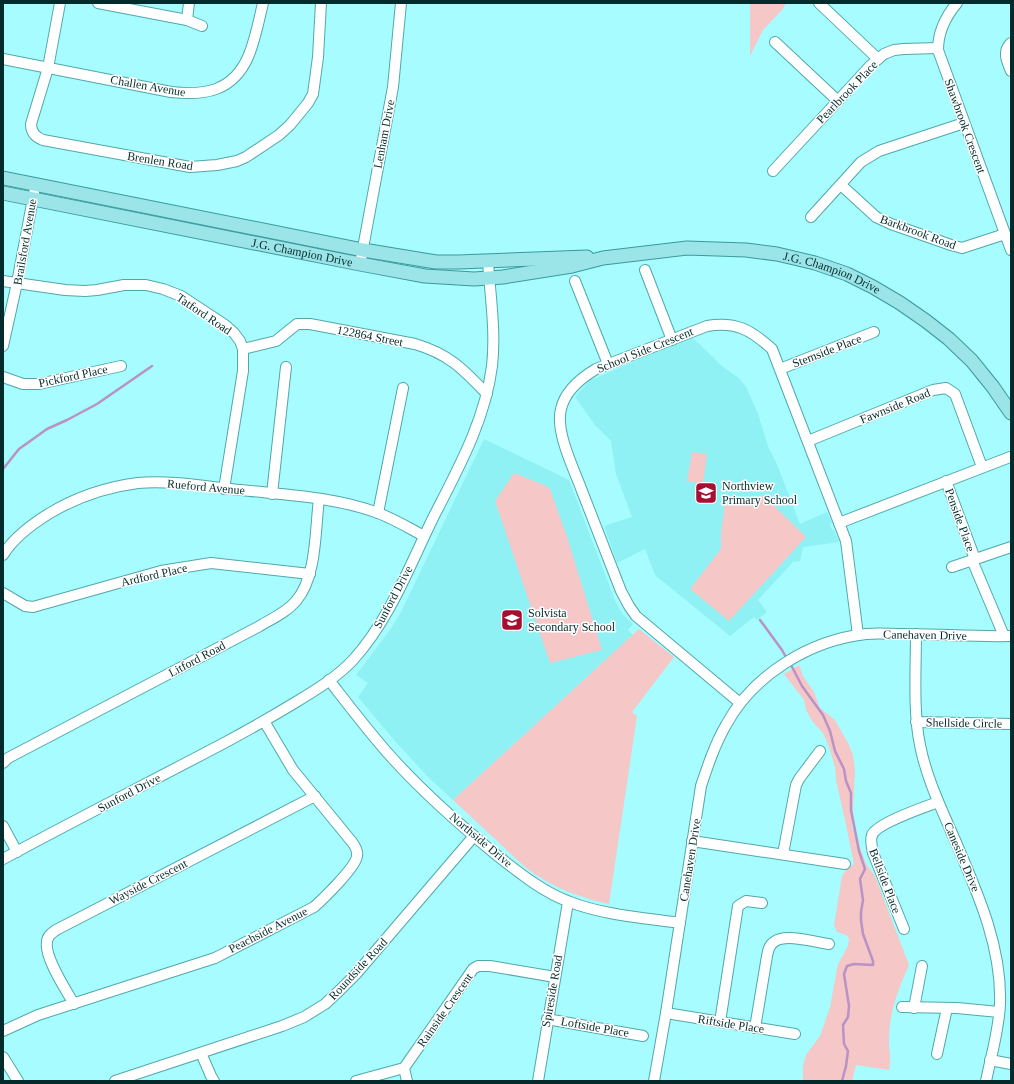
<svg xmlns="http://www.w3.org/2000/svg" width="1014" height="1084" font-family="Georgia,serif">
	<rect width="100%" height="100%" fill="#a6fcff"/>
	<g fill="#8ff1f4">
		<polygon points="693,338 722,366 740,379 746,387 758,414 769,449 776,462 800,524 827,512 832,523 830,525 832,530 834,530 839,542 803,547 800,561 793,562 758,600 767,612 757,620 754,617 730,636 655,575 645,549 617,563 604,526 632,517 616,474 611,441 595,425 575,397 589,381 644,357"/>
		<polygon points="484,439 569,480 616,603 624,616 633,624 628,630 633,635 453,800 429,778 394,740 358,697 368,683 356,675 392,627 401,612"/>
	</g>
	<g fill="#f5c7c7">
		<polygon points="750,3 786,3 782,10 763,30 750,56"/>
		<polygon points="692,452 707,454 703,484 687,481"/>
		<polygon points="514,473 544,485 550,489 567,537 602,650 550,663 495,501"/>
		<polygon points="763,495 806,537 729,621 690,589 721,549 721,532 725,504 752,506"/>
		<path d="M639,629L674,657L632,712L637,716L609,904C578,897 551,887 525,867L453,800Z"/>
		<path d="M799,665L803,676L814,692L820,708L835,720L849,745L853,755L855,770L852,826L866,864L875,876L909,965C899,988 890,1010 889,1036C888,1048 892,1058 889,1070L856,1065L852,1081H803V1066L806,1055L820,1036L830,1007L838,964L848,946L849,938L846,935L837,932L834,925L842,876L846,870L854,864L845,820L836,780L835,767L829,747L823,733L813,722L806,710L804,700L784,674Z"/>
	</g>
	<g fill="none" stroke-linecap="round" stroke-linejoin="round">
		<g stroke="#b992c6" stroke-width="2.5">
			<polyline points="3,469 19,449 47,429 67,420 97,404 152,366"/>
			<polyline points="760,620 782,650 787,659"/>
			<polyline points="790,663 802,686 823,715 830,731 835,751 844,769 846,781 851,793 851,810 859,851 865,869 860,879 863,900 861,912 861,920 863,934 873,961 873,965 854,964 847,966 844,974 849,1006 848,1017 843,1025 844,1044 848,1051 846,1066 842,1081"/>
		</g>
		<g stroke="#51a8ab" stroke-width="12">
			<g id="minor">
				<path d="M60,3L48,68L31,124C31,132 35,137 43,140L190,167L217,165L237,161L246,157L279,135L290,125L308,103L313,94L318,57L321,3"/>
				<polyline points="98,3 187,20 202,26"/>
				<polyline points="819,3 878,59"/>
				<path d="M957,3C946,16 938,33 938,50L1011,250"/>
				<polyline points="187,20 189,3"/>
				<polyline points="775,42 838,101"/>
				<path d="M1011,43C1002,51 1007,62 1011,71"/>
				<path d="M3,59L171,92C205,96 233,91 248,57C255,41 259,20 263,3"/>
				<polyline points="773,171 871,65 884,54 894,50 904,49 938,48"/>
				<polyline points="841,185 876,217 891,224 951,245 962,248 1005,234"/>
				<polyline points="811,217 861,162 879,151 964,123"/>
				<polyline points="360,264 393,87 401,3"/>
				<polyline points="645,270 672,340"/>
				<polyline points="3,281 65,290 85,291 97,290 124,285 146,285 163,289 181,296 225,325 234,333 240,341 243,349 243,371 224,489"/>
				<polyline points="575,281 608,364"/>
				<polyline points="3,346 17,283 34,193"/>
				<path d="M243,349L276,341L297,324H310L415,344C449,354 463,369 487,394"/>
				<polyline points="780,369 874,332"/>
				<polyline points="3,377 23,384 39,384 121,366"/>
				<polyline points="808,441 933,390 946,388 955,394 982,467"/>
				<polyline points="946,481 975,559"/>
				<polyline points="272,494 286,367"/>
				<polyline points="378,513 403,388"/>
				<polyline points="839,523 1010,457"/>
				<path d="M3,555C14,537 32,524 50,513C77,497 106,487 138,483C170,480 209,487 241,490C287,495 335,497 378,513C394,519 409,528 424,536"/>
				<polyline points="972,560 1004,636"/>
				<polyline points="952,567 1011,547"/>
				<polyline points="3,593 25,606 33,607 161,571 211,563 310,574"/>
				<path d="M916,634C916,668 913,712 920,745C927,781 944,814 958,847C979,896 1002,949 1000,1004C999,1030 991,1056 986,1081"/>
				<path d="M329,680C350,707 371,735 394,760C425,794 459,824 494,853C517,871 542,892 570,902C603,915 645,918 680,923"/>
				<path d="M740,703L636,616L629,606L621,591C608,558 595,525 582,491C574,469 555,432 561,409C565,391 581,378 596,369L707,326C736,321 751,330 772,349L846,541L858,635"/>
				<polyline points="916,722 1011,724"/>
				<path d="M3,763L8,758L258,627C271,619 286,613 296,601C317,577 315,530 319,499"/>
				<polyline points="3,826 17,852"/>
				<polyline points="692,841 845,864"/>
				<polyline points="783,854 796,785 799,779 820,751"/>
				<path d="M3,859C77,819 152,781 226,742C250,729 273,716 296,702C316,690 337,677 353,660C390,619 409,567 433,518C458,469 485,421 492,366C496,331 490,295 488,261"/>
				<path d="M904,929L873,853C872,847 870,841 872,835C877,823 925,807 938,802"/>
				<path d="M74,1004C66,990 44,957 47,942C47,936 52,933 56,930L315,796"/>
				<polyline points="902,1007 957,1008 999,1012"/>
				<polyline points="914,1008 922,966"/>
				<polyline points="666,1013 795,1034"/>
				<polyline points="547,1019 643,1036"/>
				<polyline points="720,1022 738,906 746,901 762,903"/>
				<path d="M755,1028L767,956C768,951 769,945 774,942C785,933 815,942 829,944"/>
				<path d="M3,1031L38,1015L215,958L314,907C323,899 356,867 357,856C358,851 355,846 352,842L293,770L264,721"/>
				<polyline points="201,1053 211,1076 214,1081"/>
				<polyline points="937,1054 947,1008"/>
				<polyline points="3,1057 18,1081"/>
				<polyline points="990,1060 1011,1064"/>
				<polyline points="115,1081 282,1026 304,1017 325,1004 340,990 356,974 474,836"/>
				<polyline points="356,1081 404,1068"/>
				<polyline points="407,1081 404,1068 473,969 478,966 490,966 555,977"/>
				<polyline points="538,1081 568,902"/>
				<path d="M654,1081L666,1013L701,786C708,765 715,744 726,725C753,675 810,640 866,634C878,633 890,634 902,634C938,634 975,637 1011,636"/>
			</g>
		</g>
		<g stroke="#3b999c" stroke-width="15">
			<g id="major">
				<polyline points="3,178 363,250 436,262 458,262 587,257"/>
				<path id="s1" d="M3,193L360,264L425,276L474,279L503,277L572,266L603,258L687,248L746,250L777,254L815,263L847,274L873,287L900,303L926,321L949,339L972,361L993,387L1011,413"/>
			</g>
		</g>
		<use href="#minor" stroke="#fff" stroke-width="10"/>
		<use href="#major" stroke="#9be5e8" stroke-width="13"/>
	</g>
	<defs>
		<g id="school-square" transform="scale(1.15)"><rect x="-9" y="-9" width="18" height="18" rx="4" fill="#a70e31" stroke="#fff"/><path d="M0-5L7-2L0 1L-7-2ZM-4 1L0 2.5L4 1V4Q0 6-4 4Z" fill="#fff"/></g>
	</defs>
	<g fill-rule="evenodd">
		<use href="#school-square" x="706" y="493"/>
		<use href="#school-square" x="512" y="620"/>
	</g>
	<g text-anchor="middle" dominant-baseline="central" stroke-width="3" stroke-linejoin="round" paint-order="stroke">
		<g font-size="12" fill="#042b2c" stroke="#fff">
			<text transform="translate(148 86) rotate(10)">Challen Avenue</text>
			<text transform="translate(847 92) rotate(-46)">Pearlbrook Place</text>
			<text transform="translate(965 126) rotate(70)">Shawbrook Crescent</text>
			<text transform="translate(384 134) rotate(-79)">Lenham Drive</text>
			<text transform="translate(160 161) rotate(9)">Brenlen Road</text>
			<text transform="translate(918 232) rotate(20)">Barkbrook Road</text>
			<text transform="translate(25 242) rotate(-80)">Brailsford Avenue</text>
			<text stroke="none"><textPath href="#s1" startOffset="305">J.G. Champion Drive</textPath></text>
			<text stroke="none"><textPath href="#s1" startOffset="843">J.G. Champion Drive</textPath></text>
			<text transform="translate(204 314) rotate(34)">Tatford Road</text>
			<text transform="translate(370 336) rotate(11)">122864 Street</text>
			<text transform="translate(645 350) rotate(-22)">School Side Crescent</text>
			<text transform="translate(827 351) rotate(-21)">Stemside Place</text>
			<text transform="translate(73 376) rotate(-12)">Pickford Place</text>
			<text transform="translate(895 406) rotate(-22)">Fawnside Road</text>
			<text transform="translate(206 487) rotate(5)">Rueford Avenue</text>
			<text transform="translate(960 520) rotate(70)">Penside Place</text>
			<text transform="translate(154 575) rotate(-13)">Ardford Place</text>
			<text transform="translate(393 597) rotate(-62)">Sunford Drive</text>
			<text transform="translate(925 635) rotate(1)">Canehaven Drive</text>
			<text transform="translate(197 659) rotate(-28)">Litford Road</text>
			<text transform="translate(964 723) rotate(1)">Shellside Circle</text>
			<text transform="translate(129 793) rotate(-28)">Sunford Drive</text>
			<text transform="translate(481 840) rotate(40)">Northside Drive</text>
			<text transform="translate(962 857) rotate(67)">Caneside Drive</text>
			<text transform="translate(690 860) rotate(-81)">Canehaven Drive</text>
			<text transform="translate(885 881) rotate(69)">Bellside Place</text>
			<text transform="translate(148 882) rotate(-27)">Wayside Crescent</text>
			<text transform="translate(268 930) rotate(-27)">Peachside Avenue</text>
			<text transform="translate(358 969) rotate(-47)">Roundside Road</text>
			<text transform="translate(552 991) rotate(-80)">Spireside Road</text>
			<text transform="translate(445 1010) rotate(-55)">Rainside Crescent</text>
			<text transform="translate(731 1024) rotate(9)">Riftside Place</text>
			<text transform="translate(595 1027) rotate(10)">Loftside Place</text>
		</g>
		<g font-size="12" fill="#042b2c" stroke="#fff" text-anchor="start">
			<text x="722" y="486">Northview<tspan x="722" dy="14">Primary School</tspan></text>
			<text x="528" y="613">Solvista<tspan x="528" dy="14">Secondary School</tspan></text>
		</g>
	</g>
	<rect width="1014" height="1084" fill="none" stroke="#042b2c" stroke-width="8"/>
</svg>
